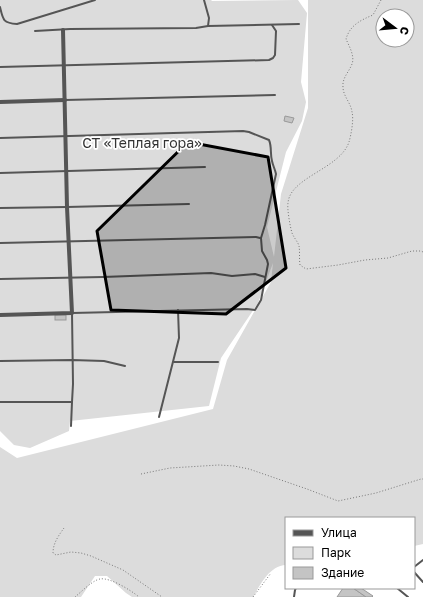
<svg xmlns="http://www.w3.org/2000/svg" width="423" height="597" font-family="'Golos Text',sans-serif">
	<rect width="100%" height="100%" fill="#fff"/>
	<path fill="#dcdcdc" fill-rule="evenodd" d="M0,0H211L212,1L298,0L307,13L301,82L306,102L302,121L286,152L267,227L274,257L281,194L308,108V0H423V544L414,546V518H286V565C269,566 261,584 253,597H132L126,593L107,576H95L81,597H0V447L17,458L213,409L227,360L271,282L273,263L258,303L221,358L209,406L70,421L69,431L30,448L14,445L0,431ZM383,16H407V40H383Z"/>
	<g fill="#c4c4c4" stroke="#999">
		<polygon points="285,116 294,118 292,123 284,121"/>
		<rect x="55" y="315" width="11" height="5"/>
		<polygon points="343,588 353,588 366,597 337,597"/>
		<polygon points="353,588 361,588 373,596 372,597 366,597"/>
	</g>
	<g fill="none" stroke-linecap="round" stroke-linejoin="round">
		<g stroke="#777" stroke-width="1" stroke-dasharray="1 2" stroke-linecap="butt">
			<path d="M381,0L373,15C361,20 350,25 346,39C349,46 355,56 352,64C349,72 342,78 343,87C343,96 351,103 352,112C354,120 351,135 349,142C340,169 290,177 288,203C287,209 290,226 292,233C294,238 298,242 299,246C300,251 299,258 300,265L306,269L338,265L365,260L388,258L412,251H421L423,252"/>
			<polyline points="141,474 170,468 219,465 234,466 249,469 307,489 338,501 376,493 421,479 423,479"/>
			<path d="M64,528C59,535 53,543 53,553L56,555L71,552L81,553L91,556L123,570L162,597"/>
			<path d="M75,597C81,592 93,580 100,579C110,577 132,591 139,597"/>
			<polyline points="253,597 271,573"/>
		</g>
		<g stroke="#555" stroke-width="2">
			<polyline points="204,0 209,18 208,26"/>
			<path d="M0,7C3,20 3,23 17,24L95,0"/>
			<polyline points="35,31 70,29 196,28 208,26 299,24"/>
			<polyline points="0,67 269,60 273,58 275,55 276,31 272,25"/>
			<polyline points="65,100 275,95"/>
			<path d="M0,138L243,131L249,132L269,140C272,147 270,154 272,161C273,166 275,169 276,174L265,225L261,238L262,251L267,260L268,264L261,300L255,310L247,309L72,313L73,384L72,402H0"/>
			<polyline points="0,173 205,167"/>
			<polyline points="0,208 67,207 189,204"/>
			<polyline points="0,243 256,237 260,238"/>
			<polyline points="0,279 103,277 211,273 232,276 255,274 265,277"/>
			<polyline points="0,361 72,360 104,361 125,366"/>
			<polyline points="174,362 218,362"/>
			<polyline points="159,417 179,338 178,310"/>
			<polyline points="71,426 72,402"/>
			<polyline points="414,567 423,560"/>
			<polyline points="414,572 423,582"/>
			<polyline points="397,588 408,597"/>
			<polyline points="294,597 295,590 296,588"/>
		</g>
		<g stroke="#555" stroke-width="4">
			<polyline points="0,102 65,100"/>
			<polyline points="0,315 72,313 67,207 63,30"/>
		</g>
	</g>
	<path fill="#000" fill-opacity="0.2" stroke="#000" stroke-width="3" stroke-linejoin="round" d="M188,142L268,157L286,268L226,314L111,310L97,231Z"/>
	<g text-anchor="middle" dominant-baseline="central" stroke-width="3.5" stroke-linejoin="round" paint-order="stroke">
		<g font-size="14" fill="#333" stroke="#fff">
			<text x="142" y="142">СТ «Теплая гора»</text>
		</g>
	</g>
	<rect x="285" y="517" width="130" height="72" fill="#ffffff" stroke="#999999"/>
	<rect x="293" y="530" width="20" height="6" fill="#555555" stroke="#999999"/>
	<text x="321" y="537" font-size="12" fill="#000000">Улица</text>
	<rect x="293" y="547" width="20" height="12" fill="#dcdcdc" stroke="#999999"/>
	<text x="321" y="557" font-size="12" fill="#000000">Парк</text>
	<rect x="293" y="567" width="20" height="12" fill="#c4c4c4" stroke="#999999"/>
	<text x="321" y="577" font-size="12" fill="#000000">Здание</text>
	<g transform="translate(395 28) rotate(106)"><circle r="19" fill="#ffffff" stroke="#999999"/>
	<path d="M0-3L7 15L0 10L-7 15Z" fill="#000000"/>
	<text y="-6" font-size="11" font-weight="bold" text-anchor="middle" fill="#000000">С</text>
	</g>
</svg>
